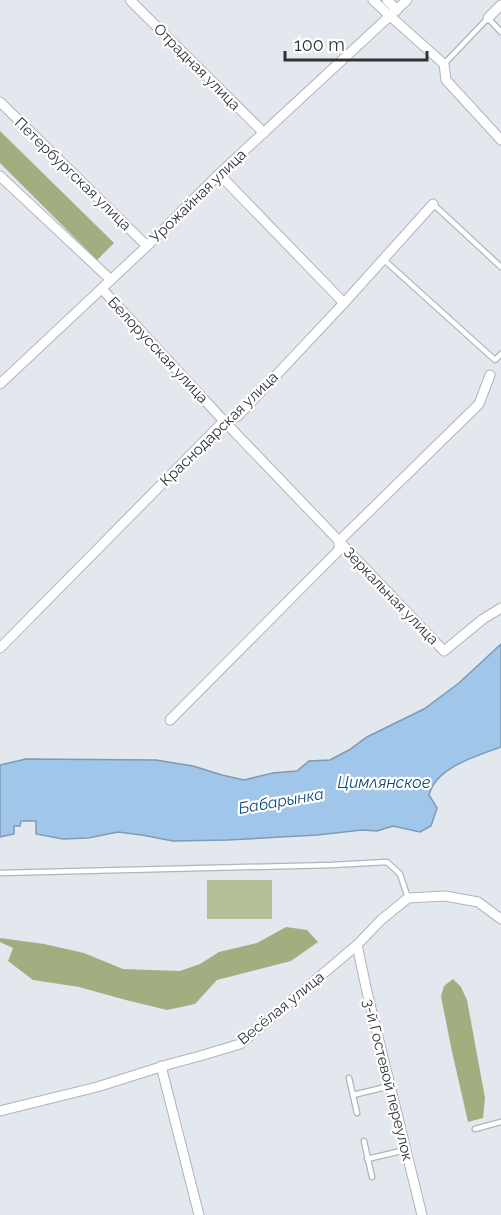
<svg xmlns="http://www.w3.org/2000/svg" width="501" height="1215" font-family="Raleway,sans-serif">
	<rect width="100%" height="100%" fill="#e3e7ee"/>
	<rect fill="#b2bf97" x="207" y="880" width="65" height="39"/>
	<g fill="#a0ae80">
		<polygon points="0,131 114,243 97,260 0,163"/>
		<polygon points="286,927 307,930 318,942 291,961 217,980 195,1004 167,1010 126,1000 79,987 33,980 8,961 13,948 0,942 0,938 44,944 84,953 123,969 180,971 200,964 219,952 257,943"/>
		<polygon points="453,979 461,987 467,1000 485,1098 483,1118 468,1122 451,1047 441,996 444,986"/>
	</g>
	<path fill="#a0c6ea" stroke="#7f9ab4" stroke-width="1.5" d="M501,644V747C477,756 436,767 429,795L437,808L431,826L420,832L393,826L377,831L362,830L317,835L228,840L173,841L142,835L118,832L88,838L63,839L36,834V821H21L20,826H14V834L0,837V765L26,759L156,760L193,766L222,775L244,780L273,773L297,771L309,761L330,760L349,750L367,737L424,709L459,683Z"/>
	<g fill="none" stroke-linecap="round" stroke-linejoin="round">
		<g stroke="#b1b4bb" stroke-width="7">
			<g id="lane">
				<polyline points="444,64 488,18 501,32"/>
				<polyline points="433,204 501,267"/>
				<polyline points="383,259 495,360 501,354"/>
				<polyline points="0,873 332,865 387,862 400,874 408,898"/>
				<polyline points="349,1078 357,1113"/>
				<polyline points="353,1095 390,1086"/>
				<polyline points="475,1129 501,1122"/>
				<polyline points="364,1141 372,1177"/>
				<polyline points="367,1159 406,1150"/>
			</g>
		</g>
		<g stroke="#b1b4bb" stroke-width="11">
			<g id="street">
				<polyline points="130,0 264,133"/>
				<polyline points="373,0 390,16 444,64 446,80 501,140"/>
				<polyline points="387,0 397,10"/>
				<polyline points="488,18 501,5"/>
				<polyline points="0,102 147,246"/>
				<polyline points="219,174 344,303"/>
				<polyline points="0,176 111,280"/>
				<polyline points="102,289 224,421 339,541 479,404 490,375"/>
				<polyline points="0,384 147,246 219,174 407,0"/>
				<polyline points="339,541 444,651 483,619 501,608"/>
				<polyline points="0,648 224,421 238,416 344,303 433,204"/>
				<polyline points="170,720 339,550 339,541"/>
				<polyline points="357,945 367,992 422,1215"/>
				<polyline points="161,1066 199,1215"/>
				<polyline points="0,1111 97,1087 170,1064 200,1056 240,1044 357,945 381,920 408,898 445,896 478,902 501,919"/>
			</g>
		</g>
		<use href="#lane" stroke="#fff" stroke-width="4.5"/>
		<use href="#street" stroke="#fff" stroke-width="9"/>
	</g>
	<g text-anchor="middle" dominant-baseline="central" stroke-width="4.5" stroke-linejoin="round" paint-order="stroke">
		<g font-size="15" fill="#313235" stroke="#fff">
			<text transform="translate(197 67) rotate(45)">Отрадная улица</text>
			<text transform="translate(73 174) rotate(44)">Петербургская улица</text>
			<text transform="translate(198 196) rotate(-44)">Урожайная улица</text>
			<text transform="translate(158 350) rotate(47)">Белорусская улица</text>
			<text transform="translate(219 429) rotate(-44)">Краснодарская улица</text>
			<text transform="translate(391 596) rotate(46)">Зеркальная улица</text>
			<text transform="translate(281 1008) rotate(-39)">Весёлая улица</text>
			<text transform="translate(388 1080) rotate(76)">3-й Гостевой переулок</text>
		</g>
		<g font-size="16" font-style="italic" fill="#0e4876" stroke="#fff">
			<text x="384" y="782">Цимлянское</text>
			<text transform="translate(281 801) rotate(-10)">Бабарынка</text>
		</g>
	</g>
	<path d="M285 51v9h142v-9" fill="none" stroke="#313235" stroke-width="3"/>
	<text x="294" y="51" font-size="18" fill="#313235" stroke="#ffffff" stroke-width="4.5" paint-order="stroke">100 m</text>
</svg>
